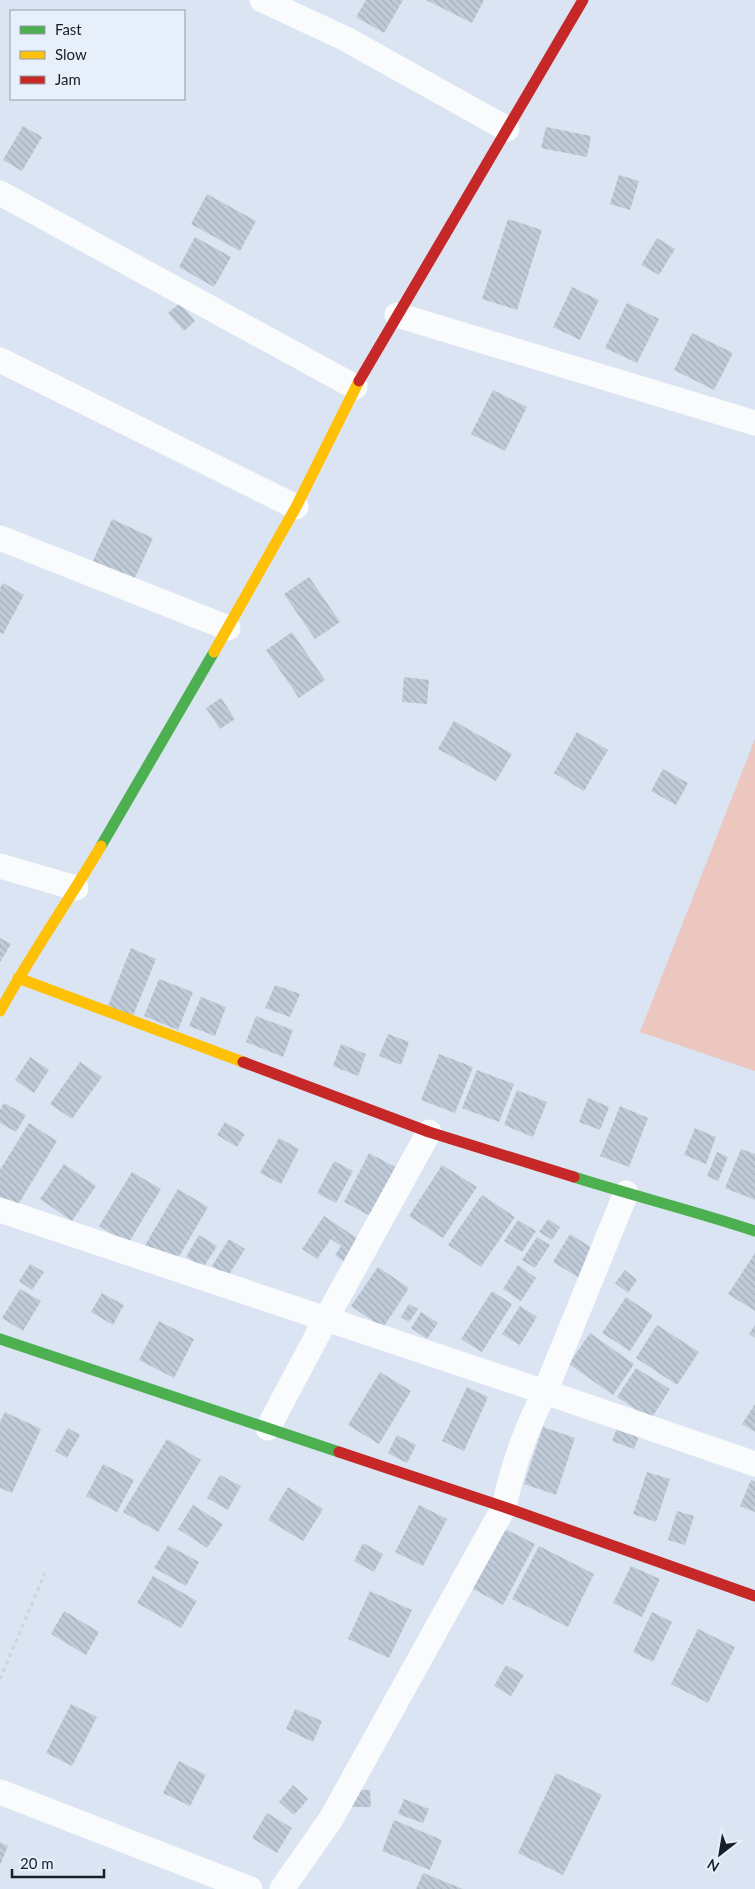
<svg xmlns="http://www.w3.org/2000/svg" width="755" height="1889" font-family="Lato,sans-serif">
	<defs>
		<pattern id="building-back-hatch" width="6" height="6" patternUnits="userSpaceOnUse" patternTransform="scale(1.25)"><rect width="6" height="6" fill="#c0cbd9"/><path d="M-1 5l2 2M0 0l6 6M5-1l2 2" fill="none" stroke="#a4aeba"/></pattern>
	</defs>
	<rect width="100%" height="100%" fill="#dae4f2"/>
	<polygon fill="#ebc7c0" points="755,739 755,1071 640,1032"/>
	<g fill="url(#building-back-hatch)">
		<polygon points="366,0 403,0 384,33 356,17"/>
		<polygon points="426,0 484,0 472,23"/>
		<polygon points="23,126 42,137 22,171 3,160"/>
		<polygon points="546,127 591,136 587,157 541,148"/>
		<polygon points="619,175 639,181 630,210 610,204"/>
		<polygon points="207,194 256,221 240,251 191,224"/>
		<polygon points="508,219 542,230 517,310 482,299"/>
		<polygon points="195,237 231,257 214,287 179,267"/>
		<polygon points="657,238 675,249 659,275 641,265"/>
		<polygon points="572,287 599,300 580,340 553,327"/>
		<polygon points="180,303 195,321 184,331 168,313"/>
		<polygon points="627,303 659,319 637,363 605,348"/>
		<polygon points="692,333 733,353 714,390 674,370"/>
		<polygon points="493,390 527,407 505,451 471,434"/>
		<polygon points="112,519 153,538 134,580 93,561"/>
		<polygon points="309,577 340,622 315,639 284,594"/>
		<polygon points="3,583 24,595 3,634 0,632 0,588"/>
		<polygon points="292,632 325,680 299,698 266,650"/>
		<polygon points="404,677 429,680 427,704 402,702"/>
		<polygon points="221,698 235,719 220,729 206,708"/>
		<polygon points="454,721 512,754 496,781 438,749"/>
		<polygon points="577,732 608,750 584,791 554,773"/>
		<polygon points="663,769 688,783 676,805 651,791"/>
		<polygon points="0,938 11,944 0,962"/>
		<polygon points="131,948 156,959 133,1016 108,1006"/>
		<polygon points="159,979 193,992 178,1030 144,1016"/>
		<polygon points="275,985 300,994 290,1017 265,1008"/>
		<polygon points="201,997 226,1007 215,1036 189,1026"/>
		<polygon points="256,1016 293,1030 283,1057 246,1042"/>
		<polygon points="388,1034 409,1042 401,1065 379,1056"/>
		<polygon points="341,1044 366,1054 358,1076 333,1066"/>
		<polygon points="439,1054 473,1067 455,1113 421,1100"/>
		<polygon points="30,1057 49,1070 34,1093 15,1080"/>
		<polygon points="80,1062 102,1077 72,1119 50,1104"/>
		<polygon points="477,1070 514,1084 499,1122 462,1108"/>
		<polygon points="517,1090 547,1102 533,1137 504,1125"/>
		<polygon points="588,1098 609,1107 600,1130 579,1122"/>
		<polygon points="4,1103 26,1115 16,1132 0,1123 0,1110"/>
		<polygon points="620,1106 648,1118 629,1167 600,1156"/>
		<polygon points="225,1122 245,1134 237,1147 217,1135"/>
		<polygon points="29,1123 57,1141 16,1208 0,1199 0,1170"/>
		<polygon points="695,1128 716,1137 706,1164 684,1155"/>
		<polygon points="279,1138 299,1149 281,1184 260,1173"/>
		<polygon points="741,1149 755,1154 755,1200 725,1188"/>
		<polygon points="717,1152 728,1157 718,1181 707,1176"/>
		<polygon points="369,1153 401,1170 376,1219 344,1202"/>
		<polygon points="334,1161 353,1171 336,1203 317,1193"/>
		<polygon points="64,1164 96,1186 72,1221 40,1199"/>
		<polygon points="442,1165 477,1187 443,1238 409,1216"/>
		<polygon points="132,1172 161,1189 128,1244 99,1226"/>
		<polygon points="178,1189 208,1207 174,1265 144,1247"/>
		<polygon points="482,1195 515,1217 481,1267 448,1245"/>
		<polygon points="324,1216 361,1241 347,1264 335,1255 341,1246 331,1239 317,1259 302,1249"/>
		<polygon points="548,1219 560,1227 552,1240 539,1232"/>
		<polygon points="518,1220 536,1231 522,1252 504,1241"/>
		<polygon points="570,1234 598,1252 581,1279 553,1262"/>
		<polygon points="199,1235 217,1246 203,1268 186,1257"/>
		<polygon points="537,1237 550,1245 535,1268 522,1260"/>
		<polygon points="229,1239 245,1249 228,1276 212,1266"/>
		<polygon points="755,1253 755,1311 728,1294"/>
		<polygon points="30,1264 44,1272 32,1290 19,1281"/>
		<polygon points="518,1265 536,1278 521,1301 503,1289"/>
		<polygon points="378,1267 409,1288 383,1328 351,1306"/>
		<polygon points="625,1270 637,1280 628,1293 615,1283"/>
		<polygon points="20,1289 41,1301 23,1331 2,1318"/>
		<polygon points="492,1291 512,1304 482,1352 461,1339"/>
		<polygon points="102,1293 124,1305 113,1325 91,1312"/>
		<polygon points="626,1297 653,1315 630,1351 602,1333"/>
		<polygon points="409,1304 418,1309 409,1322 401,1317"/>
		<polygon points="520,1306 537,1317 520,1345 502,1334"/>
		<polygon points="421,1312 438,1323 427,1339 411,1328"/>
		<polygon points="159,1321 194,1339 174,1378 139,1360"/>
		<polygon points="657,1325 699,1352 677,1385 636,1358"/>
		<polygon points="755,1325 755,1338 749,1334"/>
		<polygon points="590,1333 634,1364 613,1395 569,1364"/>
		<polygon points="636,1368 670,1389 651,1419 617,1397"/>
		<polygon points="380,1372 411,1391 379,1444 348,1425"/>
		<polygon points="467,1387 488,1397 464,1451 442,1441"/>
		<polygon points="755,1404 755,1432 742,1424"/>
		<polygon points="5,1412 41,1429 12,1493 0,1488 0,1422"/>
		<polygon points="619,1423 641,1431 634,1449 612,1441"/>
		<polygon points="543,1427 575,1438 556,1495 524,1484"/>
		<polygon points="68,1428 80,1435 67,1458 55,1451"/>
		<polygon points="397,1435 416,1445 407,1463 388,1453"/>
		<polygon points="167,1439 201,1460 158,1532 123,1512"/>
		<polygon points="103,1464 134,1480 117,1512 86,1496"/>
		<polygon points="647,1472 670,1479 656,1522 633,1514"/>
		<polygon points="220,1475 241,1486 228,1510 207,1498"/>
		<polygon points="751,1480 755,1482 755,1512 740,1506"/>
		<polygon points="288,1487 323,1509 303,1541 268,1520"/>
		<polygon points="193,1505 223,1524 207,1548 178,1529"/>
		<polygon points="419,1505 447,1519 423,1566 395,1552"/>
		<polygon points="677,1511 694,1516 685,1545 668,1540"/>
		<polygon points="503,1528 535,1544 503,1605 471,1588"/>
		<polygon points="363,1543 383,1554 374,1572 354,1561"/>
		<polygon points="168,1545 199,1562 186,1586 154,1568"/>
		<polygon points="539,1546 594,1574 568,1627 512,1599"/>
		<polygon points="631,1566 660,1579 642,1617 613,1603"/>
		<polygon points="153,1576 197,1601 181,1628 137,1603"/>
		<polygon points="370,1591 412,1610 389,1658 348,1639"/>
		<polygon points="64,1611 99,1632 86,1655 51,1634"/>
		<polygon points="652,1612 672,1622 653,1662 633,1652"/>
		<polygon points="698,1629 735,1647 708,1703 671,1684"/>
		<polygon points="506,1665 524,1675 511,1696 494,1686"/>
		<polygon points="71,1704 97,1717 72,1766 46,1753"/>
		<polygon points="295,1709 322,1721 313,1742 286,1729"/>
		<polygon points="179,1761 206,1775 190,1806 163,1793"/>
		<polygon points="556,1773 602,1795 563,1875 518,1853"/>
		<polygon points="293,1785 308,1799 294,1815 279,1802"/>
		<polygon points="350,1790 370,1790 371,1807 350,1807"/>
		<polygon points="404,1799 429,1809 423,1823 398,1814"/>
		<polygon points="267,1813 292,1828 277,1853 252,1838"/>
		<polygon points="394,1820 442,1840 430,1870 382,1851"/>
		<polygon points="0,1842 8,1846 0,1865"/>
		<polygon points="423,1873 463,1889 416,1889"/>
	</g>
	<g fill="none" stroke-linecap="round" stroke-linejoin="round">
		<polyline stroke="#d0d3d8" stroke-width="3" stroke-dasharray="4 4" stroke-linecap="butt" points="0,1679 45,1573"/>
		<g stroke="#f9fbfd" stroke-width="25">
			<polyline points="262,0 346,39 507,129"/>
			<polyline points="0,193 355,387"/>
			<polyline points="397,315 755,423"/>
			<polyline points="0,360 296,507"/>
			<polyline points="0,538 228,628"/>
			<polyline points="0,866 76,888"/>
			<polyline points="0,1210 545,1392 626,1193"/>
			<polyline points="268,1428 326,1319 429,1132"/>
			<polyline points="0,1792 250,1889"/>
			<path d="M282,1889L331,1819L504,1507C513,1465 525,1430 545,1392L755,1464"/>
		</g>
		<g stroke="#4caf50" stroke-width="11">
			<polyline points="101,846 214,652"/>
			<path d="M574,1177C634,1196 695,1211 755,1231"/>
			<polyline points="0,1339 339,1452"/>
		</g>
		<g stroke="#ffc107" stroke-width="11">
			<polyline points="214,652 296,507 359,381"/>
			<polyline points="18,978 243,1062"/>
			<path d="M0,1011C31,954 68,902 101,846"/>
		</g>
		<g stroke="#c62828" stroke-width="11">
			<polyline points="359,381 583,0"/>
			<polyline points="243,1062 429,1132 574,1177"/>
			<polyline points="339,1452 504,1507 755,1596"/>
		</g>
	</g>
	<rect x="10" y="10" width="175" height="90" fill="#e7effa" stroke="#949ba6"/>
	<rect x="20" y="26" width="25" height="8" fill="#4caf50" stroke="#949ba6"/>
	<text x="55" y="35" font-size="15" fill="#171e27">Fast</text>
	<rect x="20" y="51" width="25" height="8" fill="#ffc107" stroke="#949ba6"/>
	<text x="55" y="60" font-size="15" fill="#171e27">Slow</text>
	<rect x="20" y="76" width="25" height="8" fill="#c62828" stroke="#949ba6"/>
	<text x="55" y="85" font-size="15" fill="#171e27">Jam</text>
	<g transform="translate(720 1854) rotate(211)" stroke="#e7effa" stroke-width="4" paint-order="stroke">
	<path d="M0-4L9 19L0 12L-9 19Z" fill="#171e27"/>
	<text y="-8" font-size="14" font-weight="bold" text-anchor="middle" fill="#171e27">N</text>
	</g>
	<path d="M12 1869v8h92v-8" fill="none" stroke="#171e27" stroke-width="2.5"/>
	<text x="20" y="1869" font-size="15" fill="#171e27" stroke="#e7effa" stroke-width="4" paint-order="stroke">20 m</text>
</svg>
